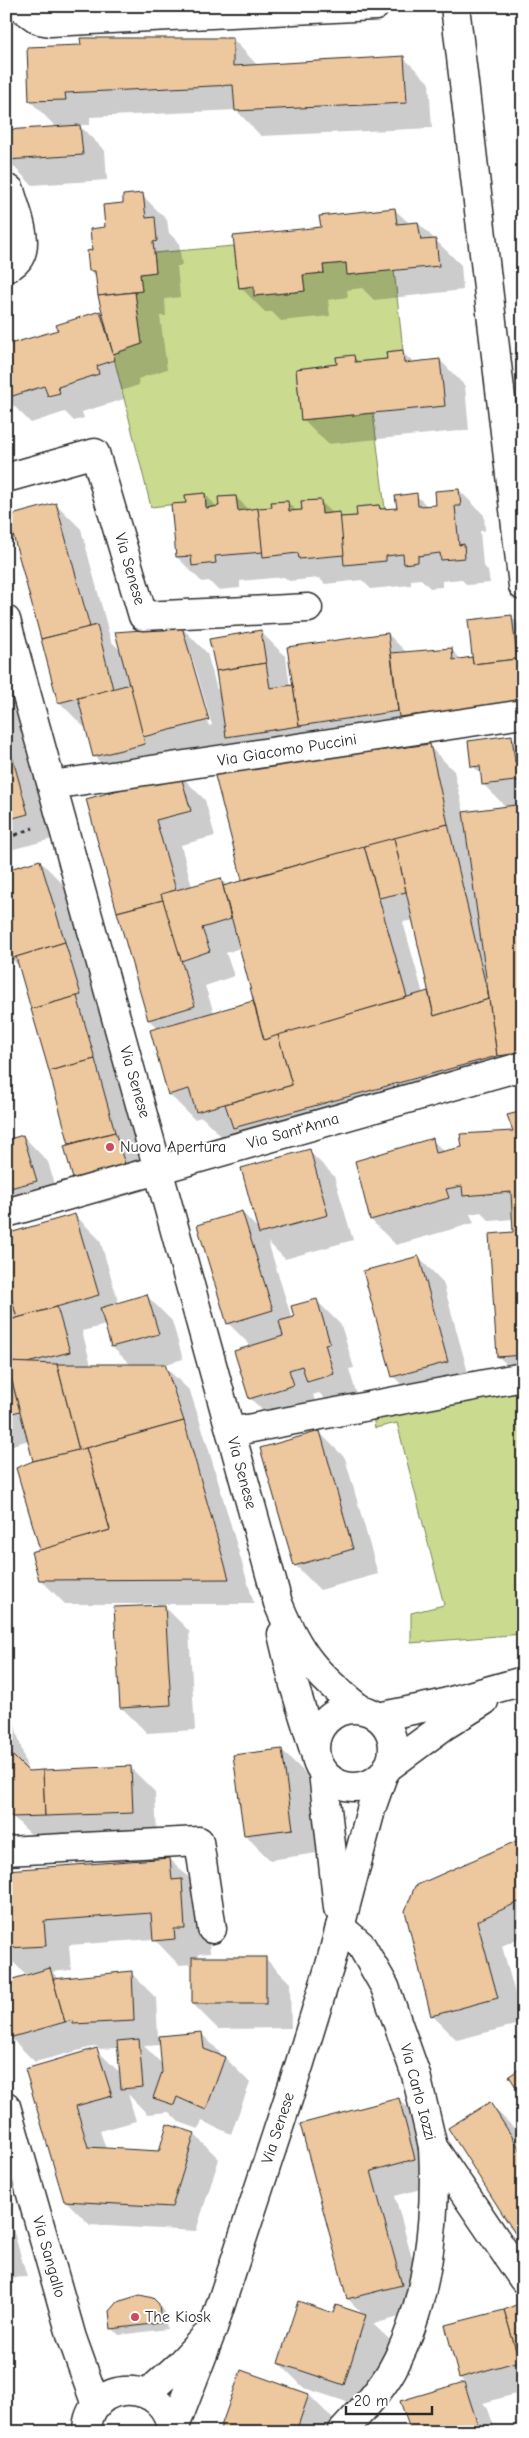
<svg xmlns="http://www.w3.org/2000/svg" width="529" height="2438" font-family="'Comic Neue',sans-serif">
	<rect width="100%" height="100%" fill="#fff"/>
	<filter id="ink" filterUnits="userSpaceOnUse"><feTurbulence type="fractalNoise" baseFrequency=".02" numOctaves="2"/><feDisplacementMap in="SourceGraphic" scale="10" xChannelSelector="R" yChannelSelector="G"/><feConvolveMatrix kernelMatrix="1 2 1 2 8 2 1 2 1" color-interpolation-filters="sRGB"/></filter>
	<g filter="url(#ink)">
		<g fill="#cadb8f" stroke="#7a835d">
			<polygon points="234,246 239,288 254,286 255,296 305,291 303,275 324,273 323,265 346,263 348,275 394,270 403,350 386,352 387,359 355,362 354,356 336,357 337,364 296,369 301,420 373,413 385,509 380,509 379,505 357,507 357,516 340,517 339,512 322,514 320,500 302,501 302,510 289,511 287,501 272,502 272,507 238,511 236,496 219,497 219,506 206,508 205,493 185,495 186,503 151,507 113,354 142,344 135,292 142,291 140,274 156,272 154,253"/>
			<polygon points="523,1386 523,1634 411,1643 411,1613 444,1605 397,1423 375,1428 372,1411"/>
		</g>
		<g fill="#0003" fill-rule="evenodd">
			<polygon points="233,39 258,66 404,58 429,83 432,128 261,136 236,110 90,117 90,125 79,125 105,151 107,180 32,185 7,160 57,128 30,101"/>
			<polygon points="142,195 167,220 169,233 179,243 182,266 177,266 180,297 165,299 166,316 160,316 167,369 138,379 139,385 121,391 124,399 82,412 84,418 74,421 65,412 31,423 6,398 59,331 57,326 102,312 97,277 91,271 94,251 125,204"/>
			<polygon points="394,209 410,224 418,223 461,265 463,290 374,300 362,288 347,290 348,297 328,300 330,316 281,321 272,312 265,312 240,287 322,228"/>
			<polygon points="6,238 10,250 6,251"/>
			<polygon points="402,352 414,363 440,360 465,386 469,430 328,444 303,419 338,365 354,357 360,363 388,360"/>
			<polygon points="459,490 484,515 485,531 480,531 483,565 488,571 490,583 467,585 461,579 442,581 442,587 430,588 421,579 411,580 411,585 371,589 362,580 325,584 319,578 289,581 284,577 240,581 240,588 218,590 209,581 202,582 177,557 187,504 205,494 218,508 236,497 250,511 273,509 287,502 297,511 303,511 320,501 334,514 339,514 344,518 358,517 379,506 383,510 398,509 416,495 428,507 438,506"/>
			<path d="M56,504L81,529L111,641L122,652L182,628L207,653L217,690L261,632L286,657L290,687L388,634L407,653L451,649L462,660L473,658L511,616L523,628V729L119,781L94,756L87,727H84L59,702ZM188,653H191L212,725L209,726Z"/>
			<polygon points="6,678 10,682 52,839 6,851"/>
			<path d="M512,737L523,748V1080L260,1152L239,1132L222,1137L202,1117L194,1119L169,1094L158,1029L149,1020L87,800L180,775L205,800L215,836L181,845L192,887L221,879L227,886L243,881L216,773L429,746L454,771L464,813L507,808L483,784L482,776L473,766ZM414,920L430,992L423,994L403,922ZM240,948L254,1002L214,1013L205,986L234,976L226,953Z"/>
			<polygon points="40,861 65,886 105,1020 101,1020 149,1189 99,1204 74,1179 71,1145 50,1071 20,967 11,958"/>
			<polygon points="523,1112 523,1381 498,1356 514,1233 513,1219 490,1221 481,1212 470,1214 474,1223 396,1245 371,1220 357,1162 432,1140 445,1152 515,1132"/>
			<polygon points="23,1136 48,1162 61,1206 6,1221 6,1141"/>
			<polygon points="309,1151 334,1176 353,1240 285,1259 268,1242 292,1319 316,1300 341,1325 354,1368 349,1369 358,1399 333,1406 319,1393 313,1395 318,1410 275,1423 250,1398 252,1347 228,1323 242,1212 258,1229"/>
			<path d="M75,1215L100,1240L119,1304L147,1296L172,1321L183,1359L163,1365L190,1391L208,1447L254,1604H162L189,1631L195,1730L147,1733L122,1708L157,1604H65L40,1579L41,1551L35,1462L29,1440L6,1447V1234ZM106,1325L112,1347L131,1365H91L82,1331Z"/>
			<polygon points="418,1257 443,1282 472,1387 418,1401 393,1376"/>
			<polygon points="320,1433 345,1458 378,1574 320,1590 295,1565"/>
			<polygon points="6,1693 28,1772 130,1767 155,1792 157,1837 39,1842 17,1821 6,1810"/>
			<polygon points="282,1750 307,1775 317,1853 270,1860 245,1835"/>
			<polygon points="523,1839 523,1936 502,1946 523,2023 457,2040 432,2015 406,1911"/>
			<path d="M170,1859L195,1884L206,1905L210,1953L199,1954V1958H265L290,1983L291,2028L218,2029L193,2004V1964L179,1965L154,1939L69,1945L71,1970L52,1972L60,1980L131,1973L156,1998L158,2037L201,2033L250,2083L231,2134L202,2121L199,2129L179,2122L169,2112L147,2114L128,2094L136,2121L100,2131L106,2149L160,2152L194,2134L219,2159L196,2231L90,2225L65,2200L27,2070L97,2050L121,2074L119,2048L100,2049L96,2046L35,2062L10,2037L34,1973L25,1974L6,1955V1871ZM161,2045L163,2065L144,2046Z"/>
			<polygon points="399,2099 424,2124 439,2184 395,2196 426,2310 373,2324 391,2341 369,2409 304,2388 279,2363 334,2314 365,2316 348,2299 301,2125"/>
			<polygon points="490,2104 515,2129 523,2141 523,2244"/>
			<polygon points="6,2215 10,2219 27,2277 6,2278"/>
			<polygon points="152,2299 165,2312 167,2329 119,2335 112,2328"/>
			<polygon points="518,2306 523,2311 523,2392 483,2403 488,2409 496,2432 413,2432 402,2402 466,2383 460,2378 446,2326 505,2311"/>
			<polygon points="242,2371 309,2395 334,2420 330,2432 220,2432"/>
		</g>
		<g fill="#edc79d" stroke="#2b2b2b">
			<polygon points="80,38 233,38 233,66 404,56 407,103 235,111 233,85 65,93 66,100 29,101 27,47 81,45"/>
			<polygon points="80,125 83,155 6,160 6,130"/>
			<polygon points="143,193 146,218 155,217 157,241 153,242 156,272 140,274 142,291 98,296 95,271 89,271 87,251 92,250 90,229 105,227 103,205 123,203 123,195"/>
			<polygon points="395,208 397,224 418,222 421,240 436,239 439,266 347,275 346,263 323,265 324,273 303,275 305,291 254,296 254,286 239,288 233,236 321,227 319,216"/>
			<polygon points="135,292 142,344 113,354 98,296"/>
			<polygon points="100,311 115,360 97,366 99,374 58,387 60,393 48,396 44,386 6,398 6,345 58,330 56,325"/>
			<polygon points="403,350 404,363 440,359 445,406 301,420 296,369 337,364 336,357 354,355 355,362 387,359 386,352"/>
			<polygon points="459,489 461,506 455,506 459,545 464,544 465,558 441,560 440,553 418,556 418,562 404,564 403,554 386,556 386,561 344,565 340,517 357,516 356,507 379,505 380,509 397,508 395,496 417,493 418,506 436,505 435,491"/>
			<polygon points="205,493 206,508 219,506 218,497 236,496 238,511 258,508 263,552 215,556 216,563 192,566 191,556 176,557 171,504 186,503 185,495"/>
			<polygon points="321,500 322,514 340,512 344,555 299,559 298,553 263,557 258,508 272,507 271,502 288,501 289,511 302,510 301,501"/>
			<polygon points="56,503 90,627 41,639 8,516"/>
			<polygon points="512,615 517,659 473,664 468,620"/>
			<polygon points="97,625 113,689 58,703 41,639"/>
			<polygon points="182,627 209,720 143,737 115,632"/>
			<polygon points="261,630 266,663 216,671 209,639"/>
			<polygon points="388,633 398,711 299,726 287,647"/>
			<polygon points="452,648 453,660 472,657 473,664 517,659 522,702 399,717 391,653"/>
			<polygon points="266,663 270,688 293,685 299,726 226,737 216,671"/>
			<polygon points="130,684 145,744 93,757 78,698"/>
			<polygon points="6,734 28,814 6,820"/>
			<polygon points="512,735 515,762 523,760 523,780 482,785 480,766 471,767 468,741"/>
			<polygon points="430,744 448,824 242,880 214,772"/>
			<polygon points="180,773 191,811 156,820 176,890 161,894 163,900 117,912 86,799"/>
			<polygon points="523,804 523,1053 497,1056 463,812"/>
			<polygon points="448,824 489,999 434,1016 394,838"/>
			<polygon points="394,838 406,892 379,898 364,846"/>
			<polygon points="364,846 407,997 264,1040 223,886"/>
			<polygon points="40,860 65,942 10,959 6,947 6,870"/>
			<polygon points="221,878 231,919 202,928 210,951 181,961 161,894"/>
			<polygon points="163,900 195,1006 148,1020 117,912"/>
			<polygon points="65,942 81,995 31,1009 16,957"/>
			<polygon points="428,991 434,1016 489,999 497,1056 233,1128 225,1104 292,1085 278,1035"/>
			<polygon points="77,996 95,1059 49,1071 31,1009"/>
			<polygon points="253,1001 264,1040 278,1035 292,1085 196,1112 189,1089 168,1095 150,1030"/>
			<polygon points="95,1059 115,1132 69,1144 49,1071"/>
			<polygon points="523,1111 523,1355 497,1357 489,1234 513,1232 511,1192 463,1196 462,1186 446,1189 449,1198 370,1220 355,1161 433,1138 436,1153 462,1147 460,1134 513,1131 507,1115"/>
			<polygon points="115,1132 125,1164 73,1179 64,1146"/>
			<polygon points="23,1135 37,1181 6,1189 6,1140"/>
			<polygon points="310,1149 328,1215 259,1234 241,1168"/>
			<polygon points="242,1211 273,1310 227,1324 197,1225"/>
			<polygon points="75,1214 99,1295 17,1318 6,1281 6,1234"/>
			<polygon points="419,1256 448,1362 392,1377 363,1271"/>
			<polygon points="6,1281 17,1318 6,1321"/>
			<polygon points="147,1294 159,1334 111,1347 100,1308"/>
			<polygon points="317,1299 330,1343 325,1344 334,1374 307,1382 302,1366 289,1370 294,1385 249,1399 234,1351 283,1336 279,1321 294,1317 291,1306"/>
			<polygon points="57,1307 70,1352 27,1363 7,1362 6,1321"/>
			<polygon points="6,1359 20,1411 6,1415"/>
			<polygon points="7,1362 57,1364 79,1450 33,1461"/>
			<polygon points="57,1364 165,1364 184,1421 79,1450"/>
			<polygon points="184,1421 229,1579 39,1580 31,1552 110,1530 86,1448"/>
			<polygon points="320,1431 353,1549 294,1566 260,1448"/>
			<polygon points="86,1448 110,1530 40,1550 16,1468 33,1461"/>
			<polygon points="165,1605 171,1705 120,1708 114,1607"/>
			<polygon points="6,1749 28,1771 43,1770 45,1816 12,1817 6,1812"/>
			<polygon points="282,1749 293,1829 244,1835 233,1755"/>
			<polygon points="131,1766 133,1813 45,1816 43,1770"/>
			<polygon points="523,1838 523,1900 477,1921 498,1998 431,2016 405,1911 415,1886"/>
			<polygon points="170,1858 172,1880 182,1879 185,1929 174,1929 175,1939 153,1941 151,1913 44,1921 46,1946 6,1948 6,1870"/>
			<rect x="192" y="1957" width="74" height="47"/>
			<polygon points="50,1968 65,2022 9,2038 6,2027 6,1981"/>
			<polygon points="132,1971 134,2021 73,2024 73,2020 65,2022 53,1979"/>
			<polygon points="202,2032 204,2049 225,2057 206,2110 177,2097 174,2105 153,2098 162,2072 159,2036"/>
			<polygon points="139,2039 143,2087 121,2089 117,2041"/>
			<polygon points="97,2048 112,2096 76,2106 88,2147 159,2151 167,2124 195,2133 172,2207 64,2201 25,2069"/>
			<polygon points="523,2067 523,2098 509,2076"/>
			<polygon points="399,2098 415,2159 371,2171 402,2285 347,2299 300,2124"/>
			<polygon points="490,2102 523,2154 523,2246 448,2128"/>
			<polygon points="140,2295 153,2298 159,2304 161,2323 111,2329 109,2311 117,2302"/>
			<polygon points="298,2301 333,2313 336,2305 366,2315 344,2385 278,2363"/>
			<polygon points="518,2304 523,2311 521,2368 504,2310"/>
			<polygon points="504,2310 519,2361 459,2378 445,2325"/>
			<polygon points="241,2370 309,2394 296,2432 219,2432"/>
			<polygon points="464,2382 480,2432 411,2432 400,2401"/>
		</g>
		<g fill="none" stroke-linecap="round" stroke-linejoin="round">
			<g stroke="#2b2b2b" stroke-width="31">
				<g id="minor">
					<polyline points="19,6 39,20 50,22 375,6"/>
					<polyline points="455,6 523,586"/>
					<path d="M6,268C38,255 16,214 10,190"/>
					<polyline points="6,478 95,453 143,616 308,608"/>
					<polyline points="52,785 523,714"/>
					<polyline points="6,1213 523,1066"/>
					<polyline points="231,1432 523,1377"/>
					<polyline points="6,1851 199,1841 212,1929"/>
					<polyline points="340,1927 361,1945 385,1987 416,2075 433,2147 523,2279"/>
					<polyline points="6,2106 72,2338 96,2405"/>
					<path d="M342,2432C360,2412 379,2393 392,2370C428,2305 437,2219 433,2147"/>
				</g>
			</g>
			<g stroke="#2b2b2b" stroke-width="31">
				<g id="major">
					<path d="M6,620L278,1603C299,1655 317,1675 360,1709"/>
					<polyline points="282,1634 294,1685 314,1750"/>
					<circle cx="354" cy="1748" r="39"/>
					<polyline points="378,1717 437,1705 523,1681"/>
					<polyline points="387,1768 444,1726 484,1701"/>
					<polyline points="323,1773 338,1908"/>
					<polyline points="147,2394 179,2365 204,2338"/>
					<path d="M87,2432C87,2377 169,2377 171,2432"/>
					<polyline points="173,2432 213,2328 299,2066 330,1965 372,1806 383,1775"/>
				</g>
			</g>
			<polyline stroke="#2b2b2b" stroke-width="3" stroke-dasharray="5 4" stroke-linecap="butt" points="6,839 33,828"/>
			<use href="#minor" stroke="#fff" stroke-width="28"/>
			<use href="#major" stroke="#fff" stroke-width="28"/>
		</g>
	</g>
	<g fill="#d1495b" stroke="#fff" stroke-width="2">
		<circle cx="110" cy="1147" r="5"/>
		<circle cx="135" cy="2317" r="5"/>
	</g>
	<g text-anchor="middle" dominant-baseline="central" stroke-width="4" stroke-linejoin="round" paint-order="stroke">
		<g font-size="16" fill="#2b2b2b" stroke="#fff">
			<text transform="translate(130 569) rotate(74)">Via Senese</text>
			<text transform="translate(287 750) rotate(-9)">Via Giacomo Puccini</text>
			<text transform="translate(135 1082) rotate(74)">Via Senese</text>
			<text transform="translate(293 1131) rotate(-16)">Via Sant'Anna</text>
			<text transform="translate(242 1473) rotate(75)">Via Senese</text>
			<text transform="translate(418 2092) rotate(75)">Via Carlo Iozzi</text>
			<text transform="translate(278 2128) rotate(-72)">Via Senese</text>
			<text transform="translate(49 2257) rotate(74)">Via Sangallo</text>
		</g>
		<g font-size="16" fill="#2b2b2b" stroke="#fff" text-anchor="start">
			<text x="120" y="1147">Nuova Apertura</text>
			<text x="145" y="2317">The Kiosk</text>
		</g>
	</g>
	<rect width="529" height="2438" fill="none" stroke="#fff" stroke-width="25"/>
	<rect x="12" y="12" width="504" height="2413" fill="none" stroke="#2b2b2b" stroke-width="2" filter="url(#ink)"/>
	<path d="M346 2406v8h86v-8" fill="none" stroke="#2b2b2b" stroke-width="2.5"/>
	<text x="354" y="2406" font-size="15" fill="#2b2b2b" stroke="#ffffff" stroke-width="4" paint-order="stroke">20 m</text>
</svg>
